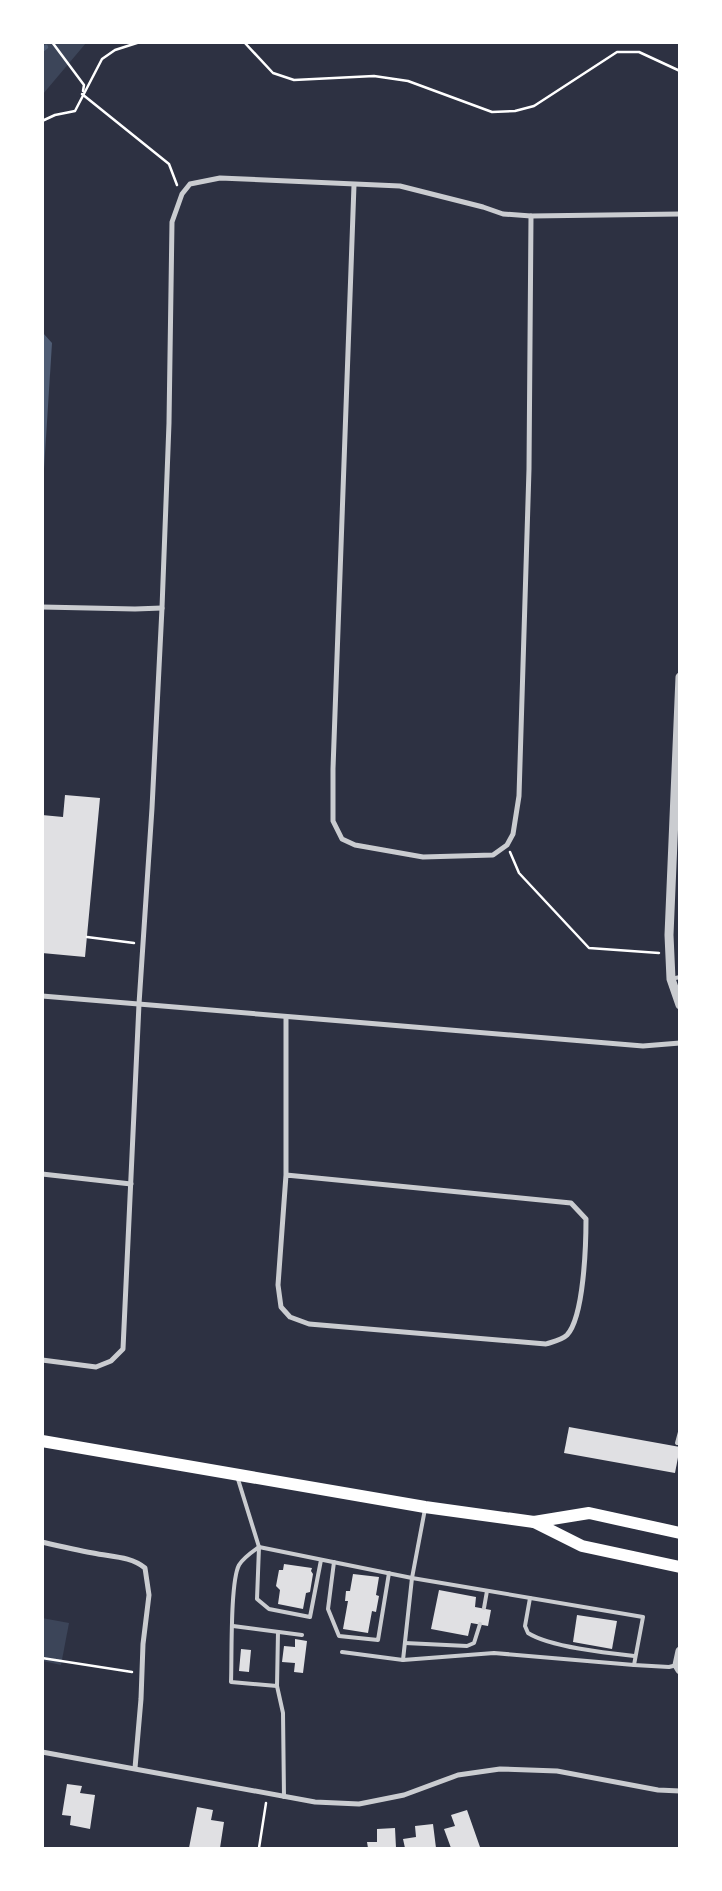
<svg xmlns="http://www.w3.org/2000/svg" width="722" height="1891" font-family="Quicksand,sans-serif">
	<rect width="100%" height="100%" fill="#2d3142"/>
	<g fill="#3c4559">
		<polygon points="43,43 86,43 43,94"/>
		<polygon points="42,1618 69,1623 61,1665 43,1661"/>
	</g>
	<polygon fill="#4f5d75" points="43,333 52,343 44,469 43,471"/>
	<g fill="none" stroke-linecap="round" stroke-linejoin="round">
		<polyline stroke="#4f5d75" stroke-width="4.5" points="42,50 46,47"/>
	</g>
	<g fill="#e0e0e3">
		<polygon points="65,795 100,798 85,957 42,953 42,815 63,817"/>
		<polygon points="569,1427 680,1447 675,1473 564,1453"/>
		<polygon points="284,1564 312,1568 311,1571 313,1574 310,1592 306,1593 303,1609 278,1604 280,1590 276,1586 279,1570 283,1570"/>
		<polygon points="353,1574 379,1577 376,1595 379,1596 376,1612 372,1611 368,1633 343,1629 348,1601 345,1601 346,1591 350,1591"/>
		<polygon points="439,1590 476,1597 475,1607 491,1610 488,1626 471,1623 468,1636 431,1629"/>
		<polygon points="577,1615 617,1621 612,1649 573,1642"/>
		<polygon points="295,1639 307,1641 303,1673 294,1672 295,1663 282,1662 284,1646 295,1647"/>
		<polygon points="241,1649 251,1650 249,1672 239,1671"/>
		<polygon points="67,1784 82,1786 80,1793 95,1795 90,1829 70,1825 71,1816 62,1815"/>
		<polygon points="197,1807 213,1810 211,1820 224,1822 220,1848 189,1848"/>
		<polygon points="467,1810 480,1847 451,1848 444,1829 455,1826 451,1815"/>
		<polygon points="433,1824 436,1848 405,1848 403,1839 416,1837 415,1826"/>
		<polygon points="395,1828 396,1848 368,1848 367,1842 377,1842 377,1829"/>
	</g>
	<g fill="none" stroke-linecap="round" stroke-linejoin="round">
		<g stroke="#fff" stroke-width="2.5">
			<polyline points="52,42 84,85 83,91"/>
			<polyline points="244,42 273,73 294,80 374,76 408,81 492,112 515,111 534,106 617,52 639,52 680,71"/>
			<polyline points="82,94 169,164 177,185"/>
			<polyline points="42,121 55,115 75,111 102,59 115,50 140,42"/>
			<polyline points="510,852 519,873 589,948 659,953"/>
			<polyline points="87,937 134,943"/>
			<polyline points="42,1658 132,1672"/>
			<polyline points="259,1848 266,1803"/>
		</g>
		<g stroke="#caccd0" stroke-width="4">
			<polyline points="671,979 680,977"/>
			<polyline points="680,1432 677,1443 680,1443"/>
			<path d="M237,1476L259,1547C252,1552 244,1557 239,1565C230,1582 232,1659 231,1682L277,1686L278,1632"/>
			<polyline points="321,1560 310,1617 269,1609 257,1599 259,1547 412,1578 643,1617 634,1665 669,1667 677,1665"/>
			<polyline points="334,1562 328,1609 339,1636 378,1640 389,1573"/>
			<path d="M530,1598L525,1626L528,1633C550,1647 607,1653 635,1656"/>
			<polyline points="484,1608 487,1591"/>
			<polyline points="233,1626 302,1635"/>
			<polyline points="405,1643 467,1646 474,1643 480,1624"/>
			<polyline points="342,1652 403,1660 494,1653 634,1665"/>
			<polyline points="403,1660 412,1578 425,1509"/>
			<polyline points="277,1686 283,1713 284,1797"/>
		</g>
		<g stroke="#caccd0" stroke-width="5">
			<polyline points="354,185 333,769 333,821 342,839 355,845 423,857 493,855 507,845 513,834 519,796 529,469 531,216"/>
			<polyline points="42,607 135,609 162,608"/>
			<polyline points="42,996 643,1046 680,1043"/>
			<polyline points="42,1174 131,1184"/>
			<path d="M286,1175L571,1203L586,1219C586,1244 584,1317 567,1335C562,1340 552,1342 546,1344L309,1324L290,1317L281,1307L278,1285L286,1175V1017"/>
			<polyline points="42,1360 96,1367 111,1361 123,1349 139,1004 152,808 162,608 169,423 172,222 182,194 190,184 220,178 400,186 483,207 503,214 531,216 680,214"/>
			<path d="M42,1542C59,1546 76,1550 93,1553C111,1557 130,1556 145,1568L149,1595L143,1644L141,1699L135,1768"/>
			<polyline points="42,1752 315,1802 359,1804 404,1795 458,1775 500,1769 557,1771 658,1790 680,1791"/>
		</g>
		<g stroke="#caccd0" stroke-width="9">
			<polyline points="680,677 669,935 671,979 680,1005"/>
			<polyline points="680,1651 677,1665 680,1670"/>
		</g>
		<g stroke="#fff" stroke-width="12">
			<polyline points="42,1441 425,1507 534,1522 589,1513 680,1533"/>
			<polyline points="534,1522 582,1546 680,1567"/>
		</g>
	</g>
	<rect width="722" height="1891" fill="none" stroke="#ffffff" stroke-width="88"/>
</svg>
